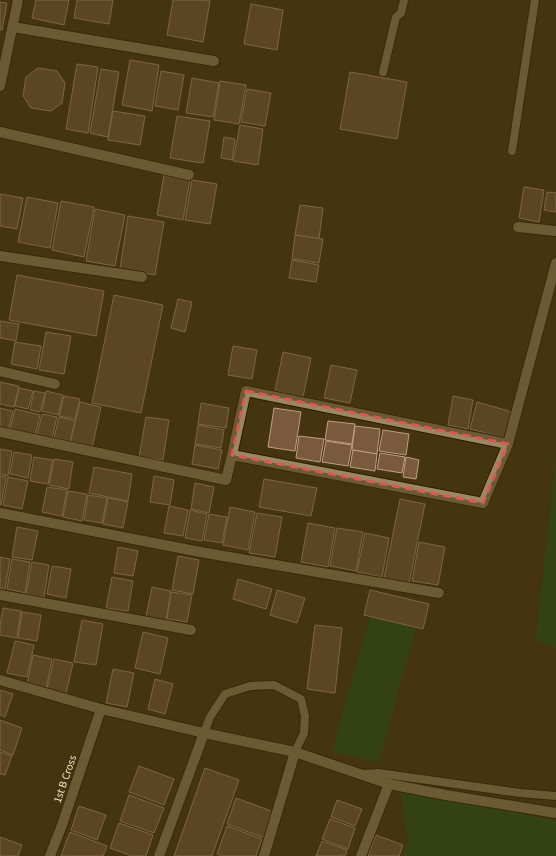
<svg xmlns="http://www.w3.org/2000/svg" width="556" height="856" font-family="'Source Sans 3',sans-serif">
	<rect width="100%" height="100%" fill="#453410"/>
	<g fill="#20511a">
		<polygon points="556,457 556,648 536,641"/>
		<polygon points="370,617 416,628 379,762 332,752"/>
		<polygon points="401,788 556,821 556,856 403,856 408,842"/>
	</g>
	<g fill="#795a3f" stroke="#c19f82">
		<polygon points="36,0 69,0 64,25 32,18"/>
		<polygon points="77,0 113,0 109,24 74,18"/>
		<polygon points="173,0 205,0 210,1 203,42 167,35"/>
		<polygon points="0,2 7,3 2,30 0,30"/>
		<polygon points="251,4 283,10 277,50 244,44"/>
		<polygon points="130,60 159,65 152,111 122,105"/>
		<polygon points="77,64 98,67 88,133 66,129"/>
		<polygon points="38,68 57,71 65,83 62,103 51,111 31,108 23,96 26,77"/>
		<polygon points="101,69 119,72 108,137 90,133"/>
		<polygon points="161,71 184,75 178,110 155,106"/>
		<polygon points="350,72 407,82 397,139 340,129"/>
		<polygon points="192,78 219,83 213,117 186,113"/>
		<polygon points="220,81 246,85 239,124 214,120"/>
		<polygon points="247,89 271,93 265,126 241,122"/>
		<polygon points="113,111 145,116 140,145 108,140"/>
		<polygon points="177,116 210,121 203,163 170,158"/>
		<polygon points="240,125 263,129 258,165 233,161"/>
		<polygon points="224,137 235,139 232,160 221,158"/>
		<polygon points="164,175 190,179 183,220 157,215"/>
		<polygon points="192,180 217,184 210,224 185,220"/>
		<polygon points="524,187 544,190 539,222 519,218"/>
		<polygon points="547,192 556,193 556,212 544,210"/>
		<polygon points="0,194 23,198 17,229 0,226"/>
		<polygon points="27,197 58,203 50,248 18,242"/>
		<polygon points="61,201 94,207 84,257 52,250"/>
		<polygon points="300,205 323,208 319,239 295,235"/>
		<polygon points="95,209 125,215 115,266 86,261"/>
		<polygon points="128,216 164,222 155,275 120,269"/>
		<polygon points="295,235 323,239 319,263 292,259"/>
		<polygon points="292,260 319,265 316,282 289,278"/>
		<polygon points="17,275 104,291 96,336 9,320"/>
		<polygon points="114,295 163,305 141,413 92,403"/>
		<polygon points="178,299 192,302 185,332 171,328"/>
		<polygon points="0,321 19,324 16,341 0,338"/>
		<polygon points="46,332 71,336 64,374 39,370"/>
		<polygon points="15,342 41,346 37,369 11,364"/>
		<polygon points="233,346 257,350 252,379 228,375"/>
		<polygon points="283,352 311,358 303,397 275,391"/>
		<polygon points="331,365 357,370 350,403 324,398"/>
		<polygon points="0,382 19,386 14,407 0,404"/>
		<polygon points="19,388 33,391 28,409 15,406"/>
		<polygon points="34,391 45,393 40,412 30,410"/>
		<polygon points="46,391 63,395 58,415 42,411"/>
		<polygon points="64,396 80,399 75,419 59,416"/>
		<polygon points="453,396 473,400 468,429 448,425"/>
		<polygon points="80,402 101,407 92,448 70,443"/>
		<polygon points="477,402 512,412 505,438 470,429"/>
		<polygon points="201,403 229,408 226,428 198,424"/>
		<polygon points="0,408 13,411 8,432 0,430"/>
		<polygon points="274,408 301,412 295,451 268,447"/>
		<polygon points="15,409 40,415 35,436 10,430"/>
		<polygon points="42,414 57,417 52,438 37,435"/>
		<polygon points="59,417 75,421 70,442 54,438"/>
		<polygon points="146,417 169,420 163,460 139,457"/>
		<polygon points="328,421 355,424 352,444 325,440"/>
		<polygon points="198,425 224,430 221,448 195,444"/>
		<polygon points="355,426 380,429 377,454 352,450"/>
		<polygon points="383,430 409,434 406,455 379,451"/>
		<polygon points="299,436 324,439 320,462 296,458"/>
		<polygon points="326,441 352,445 348,466 322,462"/>
		<polygon points="195,445 222,450 218,469 192,464"/>
		<polygon points="0,449 12,451 8,476 0,474"/>
		<polygon points="353,450 377,454 375,471 350,467"/>
		<polygon points="14,452 32,455 28,478 10,474"/>
		<polygon points="380,453 405,457 402,473 377,469"/>
		<polygon points="34,457 53,460 48,484 30,481"/>
		<polygon points="406,457 419,460 416,479 403,477"/>
		<polygon points="54,459 73,462 69,489 49,485"/>
		<polygon points="94,467 132,474 128,501 89,493"/>
		<polygon points="0,476 6,477 1,505 0,505"/>
		<polygon points="154,476 174,480 170,505 150,502"/>
		<polygon points="8,477 28,481 22,509 3,505"/>
		<polygon points="264,479 317,488 311,516 259,507"/>
		<polygon points="195,483 214,487 209,513 191,509"/>
		<polygon points="47,487 67,490 62,516 42,512"/>
		<polygon points="68,491 87,494 82,521 63,517"/>
		<polygon points="88,495 107,498 102,523 84,520"/>
		<polygon points="108,498 128,502 123,528 103,524"/>
		<polygon points="400,499 425,504 409,583 384,578"/>
		<polygon points="169,506 188,510 183,536 164,533"/>
		<polygon points="230,507 255,512 248,550 223,545"/>
		<polygon points="190,510 207,514 202,541 185,538"/>
		<polygon points="257,513 282,517 275,557 249,553"/>
		<polygon points="209,514 227,517 222,543 204,540"/>
		<polygon points="308,523 335,528 328,567 301,562"/>
		<polygon points="17,527 38,531 32,560 12,557"/>
		<polygon points="337,528 363,532 356,571 330,566"/>
		<polygon points="365,533 389,538 382,577 357,572"/>
		<polygon points="419,542 445,547 438,585 412,581"/>
		<polygon points="118,547 138,551 133,576 114,573"/>
		<polygon points="178,556 199,560 193,594 172,590"/>
		<polygon points="0,557 10,559 5,589 0,589"/>
		<polygon points="12,559 30,562 25,593 7,589"/>
		<polygon points="32,562 49,565 44,597 26,594"/>
		<polygon points="52,566 71,569 66,598 47,594"/>
		<polygon points="112,577 133,581 128,611 106,608"/>
		<polygon points="238,579 272,589 266,609 233,599"/>
		<polygon points="152,587 171,591 166,620 146,617"/>
		<polygon points="277,590 305,598 297,623 270,615"/>
		<polygon points="370,590 429,604 423,629 364,615"/>
		<polygon points="171,592 192,595 187,622 167,619"/>
		<polygon points="3,608 21,611 17,638 0,635 0,626"/>
		<polygon points="22,612 41,615 37,641 18,638"/>
		<polygon points="82,620 103,624 96,665 74,662"/>
		<polygon points="315,625 342,628 335,693 307,689"/>
		<polygon points="143,632 168,638 160,674 135,668"/>
		<polygon points="15,641 34,645 27,677 7,673"/>
		<polygon points="33,655 52,659 46,689 27,685"/>
		<polygon points="54,659 73,663 66,694 47,689"/>
		<polygon points="113,669 134,673 127,707 106,703"/>
		<polygon points="155,679 173,684 165,714 148,709"/>
		<polygon points="0,690 13,694 5,717 0,715"/>
		<polygon points="0,720 22,728 13,755 0,750"/>
		<polygon points="0,752 12,756 5,775 0,774"/>
		<polygon points="139,766 174,779 164,805 129,792"/>
		<polygon points="205,768 239,780 212,856 174,856"/>
		<polygon points="129,795 164,808 154,833 120,821"/>
		<polygon points="236,798 274,812 265,838 227,824"/>
		<polygon points="337,800 362,809 355,826 331,817"/>
		<polygon points="79,806 106,815 97,840 71,830"/>
		<polygon points="330,819 355,828 348,849 322,839"/>
		<polygon points="119,823 153,835 146,856 132,856 110,848"/>
		<polygon points="227,826 262,839 256,856 222,856 217,854"/>
		<polygon points="70,832 107,846 103,856 61,856"/>
		<polygon points="376,835 403,845 399,856 368,856"/>
		<polygon points="0,837 22,845 18,856 0,856"/>
		<polygon points="322,841 347,850 345,856 316,856"/>
	</g>
	<g fill="none" stroke-linecap="round" stroke-linejoin="round">
		<g stroke="#291c02" stroke-width="10">
			<g id="service">
				<polyline points="383,72 396,17 401,13 404,0"/>
				<polyline points="512,151 535,0"/>
				<polyline points="204,733 210,717 225,694 250,686 274,685 301,699 305,716 304,733 295,752"/>
				<polyline points="363,774 378,773 520,793 556,796"/>
			</g>
		</g>
		<g stroke="#291c02" stroke-width="12">
			<g id="minor">
				<polyline points="13,27 214,61"/>
				<polyline points="0,86 18,0"/>
				<polyline points="0,132 189,175"/>
				<polyline points="518,227 556,231"/>
				<polyline points="0,256 142,277"/>
				<polyline points="0,371 55,384"/>
				<polyline points="0,432 226,480 232,455 483,503 508,444 246,391 232,455"/>
				<polyline points="508,444 556,263"/>
				<polyline points="0,513 200,552 439,593"/>
				<polyline points="0,595 191,630"/>
				<polyline points="0,680 101,709 204,733 295,752 389,784 446,795 556,813"/>
				<polyline points="50,856 62,825 101,709"/>
				<polyline points="159,856 204,733"/>
				<polyline points="264,856 295,752"/>
				<polyline points="361,856 389,784"/>
			</g>
		</g>
		<use href="#service" stroke="#9b8762" stroke-width="8"/>
		<use href="#minor" stroke="#9b8762" stroke-width="10"/>
	</g>
	<path d="M0 0H556V856H0ZM246,391L508,444L483,503L232,455Z" fill="#453410" fill-opacity=".55" fill-rule="evenodd"/>
	<path fill="none" stroke="#dd5853" stroke-width="3" stroke-dasharray="8 5" stroke-linejoin="round" d="M246,391L508,444L483,503L232,455Z"/>
	<g text-anchor="middle" dominant-baseline="central" stroke-width="3" stroke-linejoin="round" paint-order="stroke">
		<g font-size="11" fill="#f2e7d3" stroke="#453410">
			<text transform="translate(65 779) rotate(-71)">1st B Cross</text>
		</g>
	</g>
</svg>
